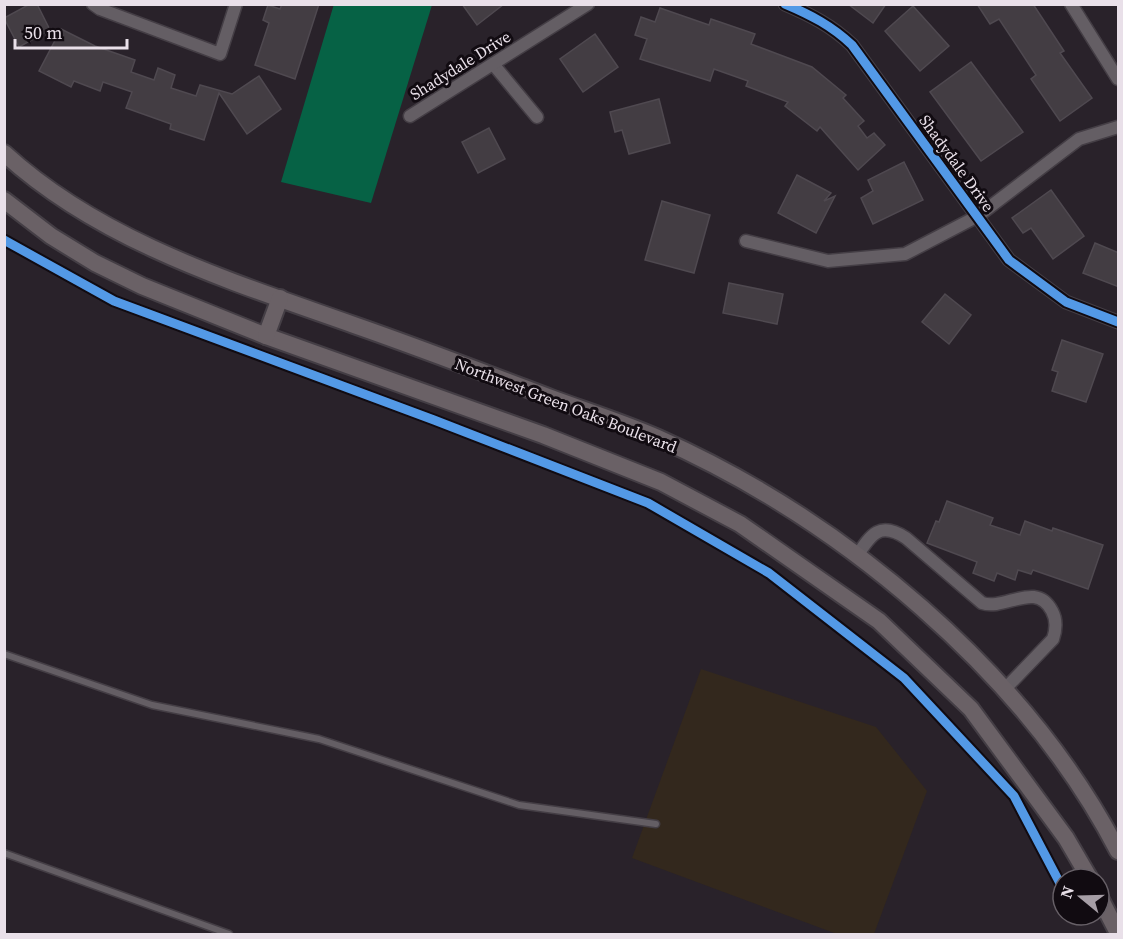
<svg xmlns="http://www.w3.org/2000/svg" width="1123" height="939" font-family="'Source Serif 4',serif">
	<rect width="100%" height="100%" fill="#29222a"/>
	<polygon fill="#33281d" points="701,669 876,727 927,791 874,934 837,934 632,858"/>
	<polygon fill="#066245" points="334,4 432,5 371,203 281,182"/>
	<g fill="#433d43" stroke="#4f4950" stroke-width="1.5">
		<polygon points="30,4 37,4 50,30 19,47 4,18"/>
		<polygon points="282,4 319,4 295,79 255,65 269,23 263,20 268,5 280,9"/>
		<polygon points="462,4 504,4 477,25"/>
		<polygon points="848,4 886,4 873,23"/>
		<polygon points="977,4 1033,4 1064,51 1060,53 1092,98 1060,121 1031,79 1036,75 999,19 990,24"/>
		<polygon points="913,6 949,46 920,71 885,31"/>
		<polygon points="660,8 709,25 711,19 755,34 751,44 812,67 846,95 843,98 864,121 858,126 867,138 874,133 885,145 858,170 820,127 817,131 785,106 788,102 746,86 748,81 714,69 710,81 640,59 647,39 635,35 641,17 655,22"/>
		<polygon points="61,29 95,46 135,60 131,72 154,80 158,68 175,75 171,88 196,96 200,85 232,94 259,76 281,109 247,134 219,93 204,140 170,129 171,124 126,108 132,92 103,82 100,91 74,81 71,87 39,71"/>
		<polygon points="595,34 618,67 583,92 560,59"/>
		<polygon points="971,62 1023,132 981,161 930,92"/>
		<polygon points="659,99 670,143 629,154 622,130 615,132 610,112"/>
		<polygon points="489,128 505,159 478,173 462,142"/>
		<polygon points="904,162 923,200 873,224 861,198 873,191 868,180"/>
		<polygon points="797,175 831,193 824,201 835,196 816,233 778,213"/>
		<polygon points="1051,190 1084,236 1053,259 1031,228 1023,233 1012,218"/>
		<polygon points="662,201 710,215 694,273 645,260"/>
		<polygon points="1095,243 1119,253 1119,287 1083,273"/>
		<polygon points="729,283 783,294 777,324 723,313"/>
		<polygon points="945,294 971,315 949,344 922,322"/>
		<polygon points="1062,340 1103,354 1086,402 1052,391 1058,372 1052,370"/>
		<polygon points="947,501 993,518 990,525 1020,535 1025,521 1052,531 1053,528 1103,545 1088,589 1033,570 1031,574 1018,570 1015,580 997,573 994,581 973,573 977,562 927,543 936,521 939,522"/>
	</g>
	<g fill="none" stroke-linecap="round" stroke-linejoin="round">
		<g stroke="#443e45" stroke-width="9">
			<g id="lane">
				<polyline points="4,654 152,705 319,739 519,805 656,824"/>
				<polyline points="4,853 229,934"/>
			</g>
		</g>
		<g stroke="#443e45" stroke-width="15">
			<g id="street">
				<polyline points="93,4 100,9 220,54 236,4"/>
				<path d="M785,4C811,15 832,26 852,45L1009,260L1066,302L1118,322"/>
				<polyline points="1071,4 1118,79"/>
				<polyline points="493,64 537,117"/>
				<polyline points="410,116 588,4"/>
				<polyline points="746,241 828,261 905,254 978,216 1079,139 1118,127"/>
				<path d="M857,556C871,534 880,521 906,538L982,603C1005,611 1036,580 1052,611C1057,620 1056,630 1053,639L1004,690"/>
			</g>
		</g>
		<g stroke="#443e45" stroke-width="20">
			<g id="secondary">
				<path d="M4,153C101,242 233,282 354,325C420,348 485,373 551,398C586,411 624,423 658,438C842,520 1025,672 1118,851"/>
				<polyline points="4,200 51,236 95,263 142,286 266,336 543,435 661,482 740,524 879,621 971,709 1066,838 1090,879"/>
				<polyline points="266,336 280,298"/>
				<polyline points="1099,896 1118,933"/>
			</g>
		</g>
		<use href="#lane" stroke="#645e64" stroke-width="6"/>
		<use href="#street" stroke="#645e64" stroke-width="12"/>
		<use href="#secondary" stroke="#6a6166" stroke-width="16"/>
		<g stroke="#110b11" stroke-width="13">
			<g id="cycleway">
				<path d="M785,4C811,15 832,26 852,45L1009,260L1066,302L1118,322"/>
				<polyline points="4,240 114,301 434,420 648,503 769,573 904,678 1014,796 1063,889"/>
			</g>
		</g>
		<use href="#cycleway" stroke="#5399e6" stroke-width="9"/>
	</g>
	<g text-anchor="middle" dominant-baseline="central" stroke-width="6" stroke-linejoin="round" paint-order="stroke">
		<g font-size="16" fill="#e9e0e9" stroke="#110b11">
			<text transform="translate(460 65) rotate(-32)">Shadydale Drive</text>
			<text transform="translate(957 163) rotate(54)">Shadydale Drive</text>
			<text transform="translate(566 405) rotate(21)">Northwest Green Oaks Boulevard</text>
		</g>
	</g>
	<rect width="1123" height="939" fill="none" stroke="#e9e0e9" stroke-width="12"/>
	<g transform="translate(1081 897) rotate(289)"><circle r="28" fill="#110b11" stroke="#676067" stroke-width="1.5"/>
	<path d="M0-4.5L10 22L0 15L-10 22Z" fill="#a69ea6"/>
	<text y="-9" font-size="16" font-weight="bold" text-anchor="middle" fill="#e9e0e9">N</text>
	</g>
	<path d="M15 39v9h112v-9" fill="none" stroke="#e9e0e9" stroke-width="3"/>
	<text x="24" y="39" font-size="18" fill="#e9e0e9" stroke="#110b11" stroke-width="4.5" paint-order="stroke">50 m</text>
</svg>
